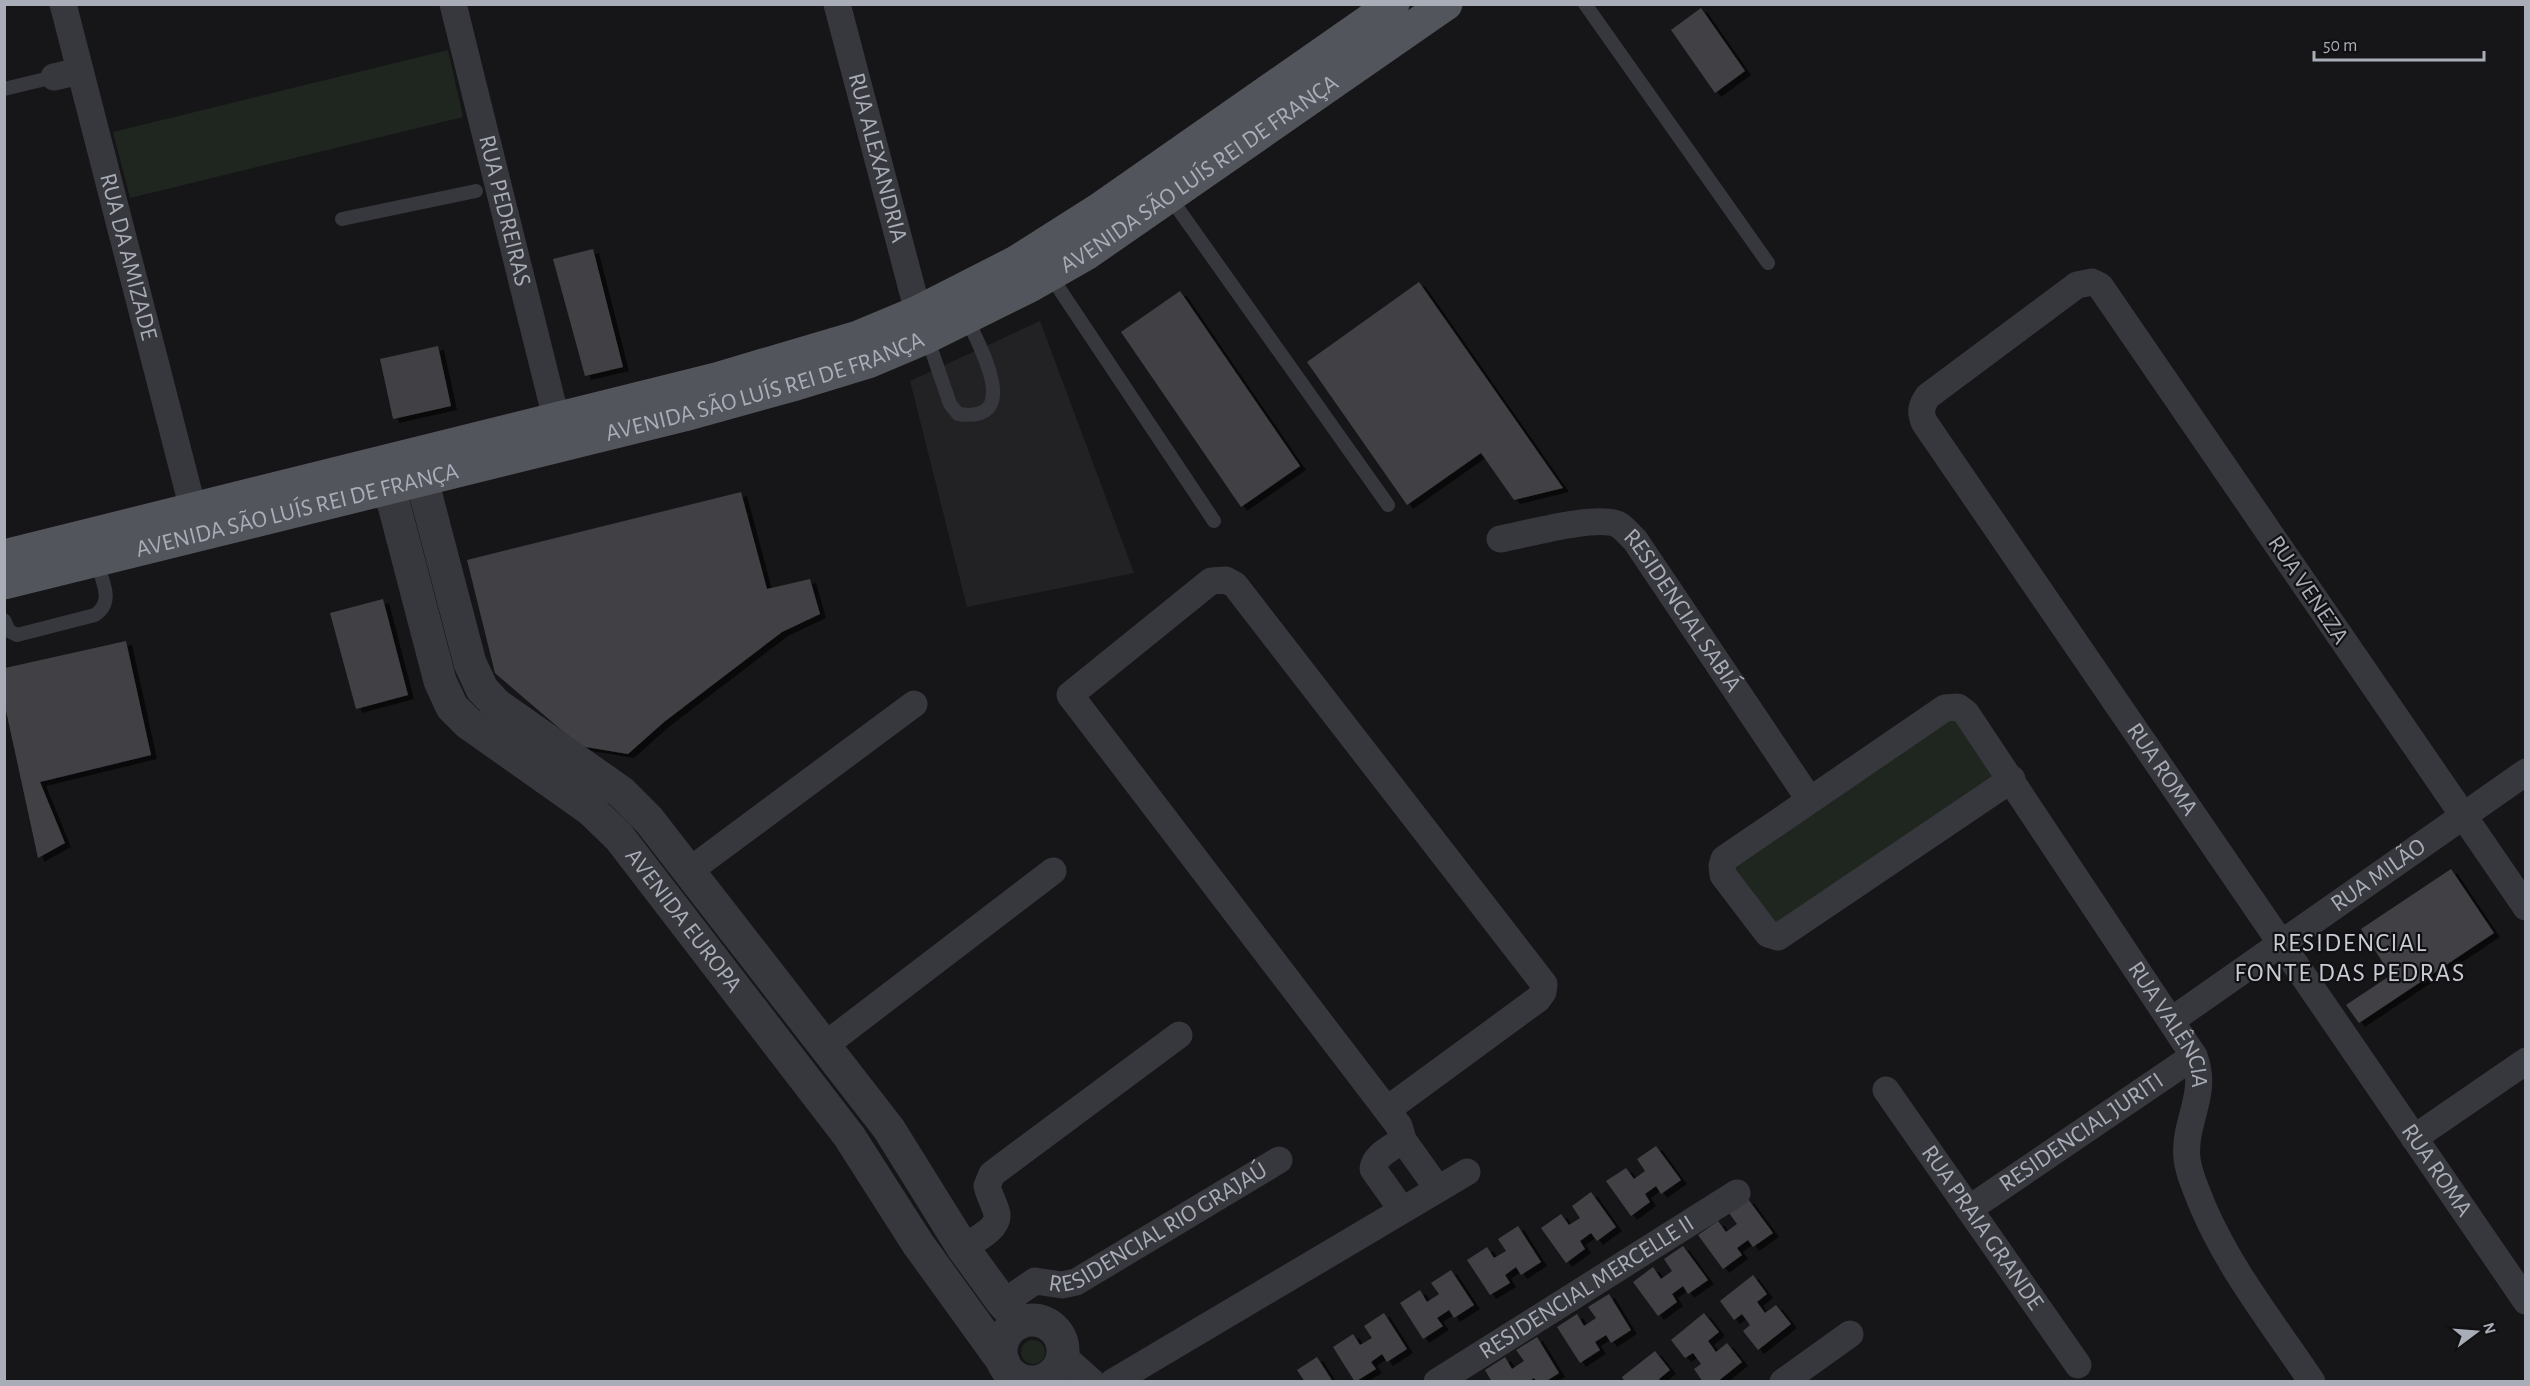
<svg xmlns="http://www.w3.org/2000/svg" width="2530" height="1386" font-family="'Alegreya Sans',sans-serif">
	<defs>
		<filter id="shadow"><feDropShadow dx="6" dy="4" stdDeviation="0" flood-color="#0009"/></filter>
	</defs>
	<rect width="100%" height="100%" fill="#161618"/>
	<polygon fill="#222225" points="1040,321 1134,573 967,607 910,381"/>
	<g fill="#1e261f">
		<polygon points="448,50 463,117 130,198 113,132"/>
		<polygon points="1954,720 1960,722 1996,776 1776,927 1736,874 1736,868 1739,862 1945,721"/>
		<circle cx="1033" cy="1352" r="12"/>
	</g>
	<g fill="#404145" filter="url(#shadow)">
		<polygon points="1701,8 1745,71 1715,93 1671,30"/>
		<polygon points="593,249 623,367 585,376 553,259"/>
		<polygon points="1419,282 1563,488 1514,500 1481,453 1407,505 1307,362"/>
		<polygon points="1180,291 1300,466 1241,507 1121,332"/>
		<polygon points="438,346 451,406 393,419 380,359"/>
		<polygon points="741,492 767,589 810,579 820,614 782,632 664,722 628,754 580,746 495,673 467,560"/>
		<polygon points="383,599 408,695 356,709 330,613"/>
		<polygon points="126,641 151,755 40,782 65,843 38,858 5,706 5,668"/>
		<polygon points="2451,869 2494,933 2359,1023 2346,1005 2391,975 2361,929"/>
		<polygon points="1656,1146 1681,1180 1661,1194 1656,1186 1645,1194 1650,1202 1631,1216 1606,1181 1626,1168 1634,1179 1645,1171 1637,1159"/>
		<polygon points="1591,1192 1616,1227 1597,1241 1591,1233 1580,1241 1585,1249 1566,1263 1541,1228 1561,1214 1569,1225 1580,1218 1572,1206"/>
		<polygon points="1748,1199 1773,1233 1753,1247 1748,1240 1737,1248 1742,1255 1723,1269 1698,1235 1718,1221 1726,1232 1737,1224 1729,1213"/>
		<polygon points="1518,1226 1541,1262 1521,1275 1516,1267 1505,1275 1510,1283 1490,1295 1467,1260 1487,1247 1494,1258 1506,1251 1498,1239"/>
		<polygon points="1683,1246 1708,1280 1688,1294 1683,1286 1672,1294 1677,1302 1658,1316 1633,1282 1653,1267 1661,1279 1672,1271 1664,1259"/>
		<polygon points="1451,1270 1474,1305 1454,1318 1449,1310 1437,1318 1443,1326 1423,1339 1400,1303 1420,1290 1427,1302 1439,1294 1431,1283"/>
		<polygon points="1753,1275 1767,1294 1757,1302 1765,1313 1776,1305 1791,1324 1758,1350 1743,1331 1750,1325 1742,1314 1734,1320 1720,1301"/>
		<polygon points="1609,1294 1631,1330 1611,1343 1606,1335 1595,1342 1600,1350 1580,1363 1557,1327 1577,1314 1584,1326 1596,1318 1588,1307"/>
		<polygon points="1384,1313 1407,1349 1387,1362 1382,1354 1371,1362 1376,1369 1355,1382 1333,1347 1353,1334 1360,1345 1372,1338 1364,1326"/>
		<polygon points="1704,1313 1719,1332 1708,1341 1716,1352 1727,1343 1742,1362 1717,1382 1703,1382 1694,1369 1701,1364 1693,1353 1685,1358 1671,1340"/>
		<polygon points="1537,1337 1559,1373 1545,1382 1537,1382 1534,1378 1528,1382 1492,1382 1485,1370 1505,1357 1512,1369 1524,1361 1516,1350"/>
		<polygon points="1655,1351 1670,1370 1659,1379 1661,1382 1625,1382 1622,1377"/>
		<polygon points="1317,1357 1333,1382 1305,1382 1297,1370"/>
	</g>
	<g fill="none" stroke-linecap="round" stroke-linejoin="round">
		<g stroke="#37383d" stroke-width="14">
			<polyline points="1585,4 1768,263"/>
			<polyline points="4,89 54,77"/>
			<polyline points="1169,196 1388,505"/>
			<polyline points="342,219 476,191"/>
			<polyline points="1050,275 1214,521"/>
			<path d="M927,337L950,404L958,414C1024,424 979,345 966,317"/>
			<path d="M4,620L9,631L17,635L95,615C115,602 102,580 96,561"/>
		</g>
		<g stroke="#37383d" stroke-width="27">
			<path id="s1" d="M63,4L193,509"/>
			<path id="s2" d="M453,4L556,418"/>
			<path id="s3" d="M837,4L918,312"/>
			<polyline points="54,77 80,71"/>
			<path id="s4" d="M1500,539C1527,534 1594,515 1617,524C1624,527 1629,535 1635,540L1809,799"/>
			<path id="s5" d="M2012,779L1778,937L1768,934L1723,875L1722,866L1724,859L1945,708L1958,707L1966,713L2194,1056C2209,1095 2183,1121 2187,1159C2189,1176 2197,1191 2203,1207C2230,1270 2274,1325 2312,1382"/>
			<polyline points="689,871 914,704"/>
			<path id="s6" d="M2526,907L2100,286L2092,282L2077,285L1928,396C1921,406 1920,411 1924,422L2526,1301"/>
			<path id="s7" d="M2172,1020L2526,772"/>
			<polyline points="824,1046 1053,871"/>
			<path id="s8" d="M1886,1090L2078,1365"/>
			<path d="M1388,1109L1538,999L1543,992L1544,984L1235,585L1226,580L1211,581L1070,695L1399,1126L1403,1140C1392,1148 1374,1155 1373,1169L1402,1210"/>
			<polyline points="2414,1138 2526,1061"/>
			<polyline points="1403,1140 1438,1189"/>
			<path id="s9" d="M1969,1209L2194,1056"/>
			<path d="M963,1248C973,1241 999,1229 997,1214C995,1205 989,1195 987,1186L992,1174L1179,1035"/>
			<path id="s10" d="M1003,1303L1035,1281L1062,1285L1076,1282L1279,1160"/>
			<polyline points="1062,1355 1092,1382"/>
			<polyline points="1113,1382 1467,1172"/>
			<path id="s11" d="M1437,1382L1737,1193"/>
			<polyline points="1783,1382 1850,1334"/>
		</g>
		<g stroke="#37383d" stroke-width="33">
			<polyline points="405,458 422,480 470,663 482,689 497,705 621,792 649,820 889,1129 963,1248 1003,1303 1021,1322"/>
			<path id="s12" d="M381,491L391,498L394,505L440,681L452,707L468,723L591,810L619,837L849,1136L918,1244L1004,1363"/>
			<circle cx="1032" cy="1351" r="31"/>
		</g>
		<g stroke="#53555c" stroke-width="33">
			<polyline points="4,556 716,379 858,337 918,312 1016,262 1098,210 1393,4"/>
			<path id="s13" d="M4,583L684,415L796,384L868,362L927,337L1030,286L1086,254L1446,4"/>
		</g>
	</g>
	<g text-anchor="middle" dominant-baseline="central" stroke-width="4.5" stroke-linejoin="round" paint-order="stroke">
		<g font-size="24" fill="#a8adb8" stroke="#111113">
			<text stroke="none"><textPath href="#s3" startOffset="159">RUA ALEXANDRIA</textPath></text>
			<text stroke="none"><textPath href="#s13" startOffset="1274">AVENIDA SÃO LUÍS REI DE FRANÇA</textPath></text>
			<text stroke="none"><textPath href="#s2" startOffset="213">RUA PEDREIRAS</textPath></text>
			<text stroke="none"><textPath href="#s1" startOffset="261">RUA DA AMIZADE</textPath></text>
			<text stroke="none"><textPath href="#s13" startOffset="786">AVENIDA SÃO LUÍS REI DE FRANÇA</textPath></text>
			<text stroke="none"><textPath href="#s13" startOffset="302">AVENIDA SÃO LUÍS REI DE FRANÇA</textPath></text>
			<text transform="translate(2308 590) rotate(56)">RUA VENEZA</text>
			<text stroke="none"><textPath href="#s4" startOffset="228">RESIDENCIAL SABIÁ</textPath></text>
			<text stroke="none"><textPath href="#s6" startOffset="1412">RUA ROMA</textPath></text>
			<text stroke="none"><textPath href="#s7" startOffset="252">RUA MILÃO</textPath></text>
			<text stroke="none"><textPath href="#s12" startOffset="548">AVENIDA EUROPA</textPath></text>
			<text stroke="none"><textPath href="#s5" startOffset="1047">RUA VALÊNCIA</textPath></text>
			<text stroke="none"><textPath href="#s9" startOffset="136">RESIDENCIAL JURITI</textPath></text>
			<text stroke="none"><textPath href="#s6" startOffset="1898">RUA ROMA</textPath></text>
			<text stroke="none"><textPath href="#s10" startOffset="177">RESIDENCIAL RIO GRAJAÚ</textPath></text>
			<text stroke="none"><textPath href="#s8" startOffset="168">RUA PRAIA GRANDE</textPath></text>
			<text stroke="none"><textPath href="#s11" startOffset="177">RESIDENCIAL MERCELLE II</textPath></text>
		</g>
		<g font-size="26" letter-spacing="1.5" fill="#c9ccd4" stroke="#111113">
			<text x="2350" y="943">RESIDENCIAL<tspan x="2350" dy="30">FONTE DAS PEDRAS</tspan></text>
		</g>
	</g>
	<rect width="2530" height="1386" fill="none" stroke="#a8adb8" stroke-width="12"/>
	<g transform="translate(2476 1332) rotate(74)" stroke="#111113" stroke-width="4.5" paint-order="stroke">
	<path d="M0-4.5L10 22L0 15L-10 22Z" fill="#a8adb8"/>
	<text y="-9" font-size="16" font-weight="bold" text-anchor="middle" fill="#a8adb8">N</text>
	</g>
	<path d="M2314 51v9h170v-9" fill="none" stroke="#a8adb8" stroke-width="3"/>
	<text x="2323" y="51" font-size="18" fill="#a8adb8" stroke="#111113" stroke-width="4.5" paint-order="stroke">50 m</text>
</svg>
